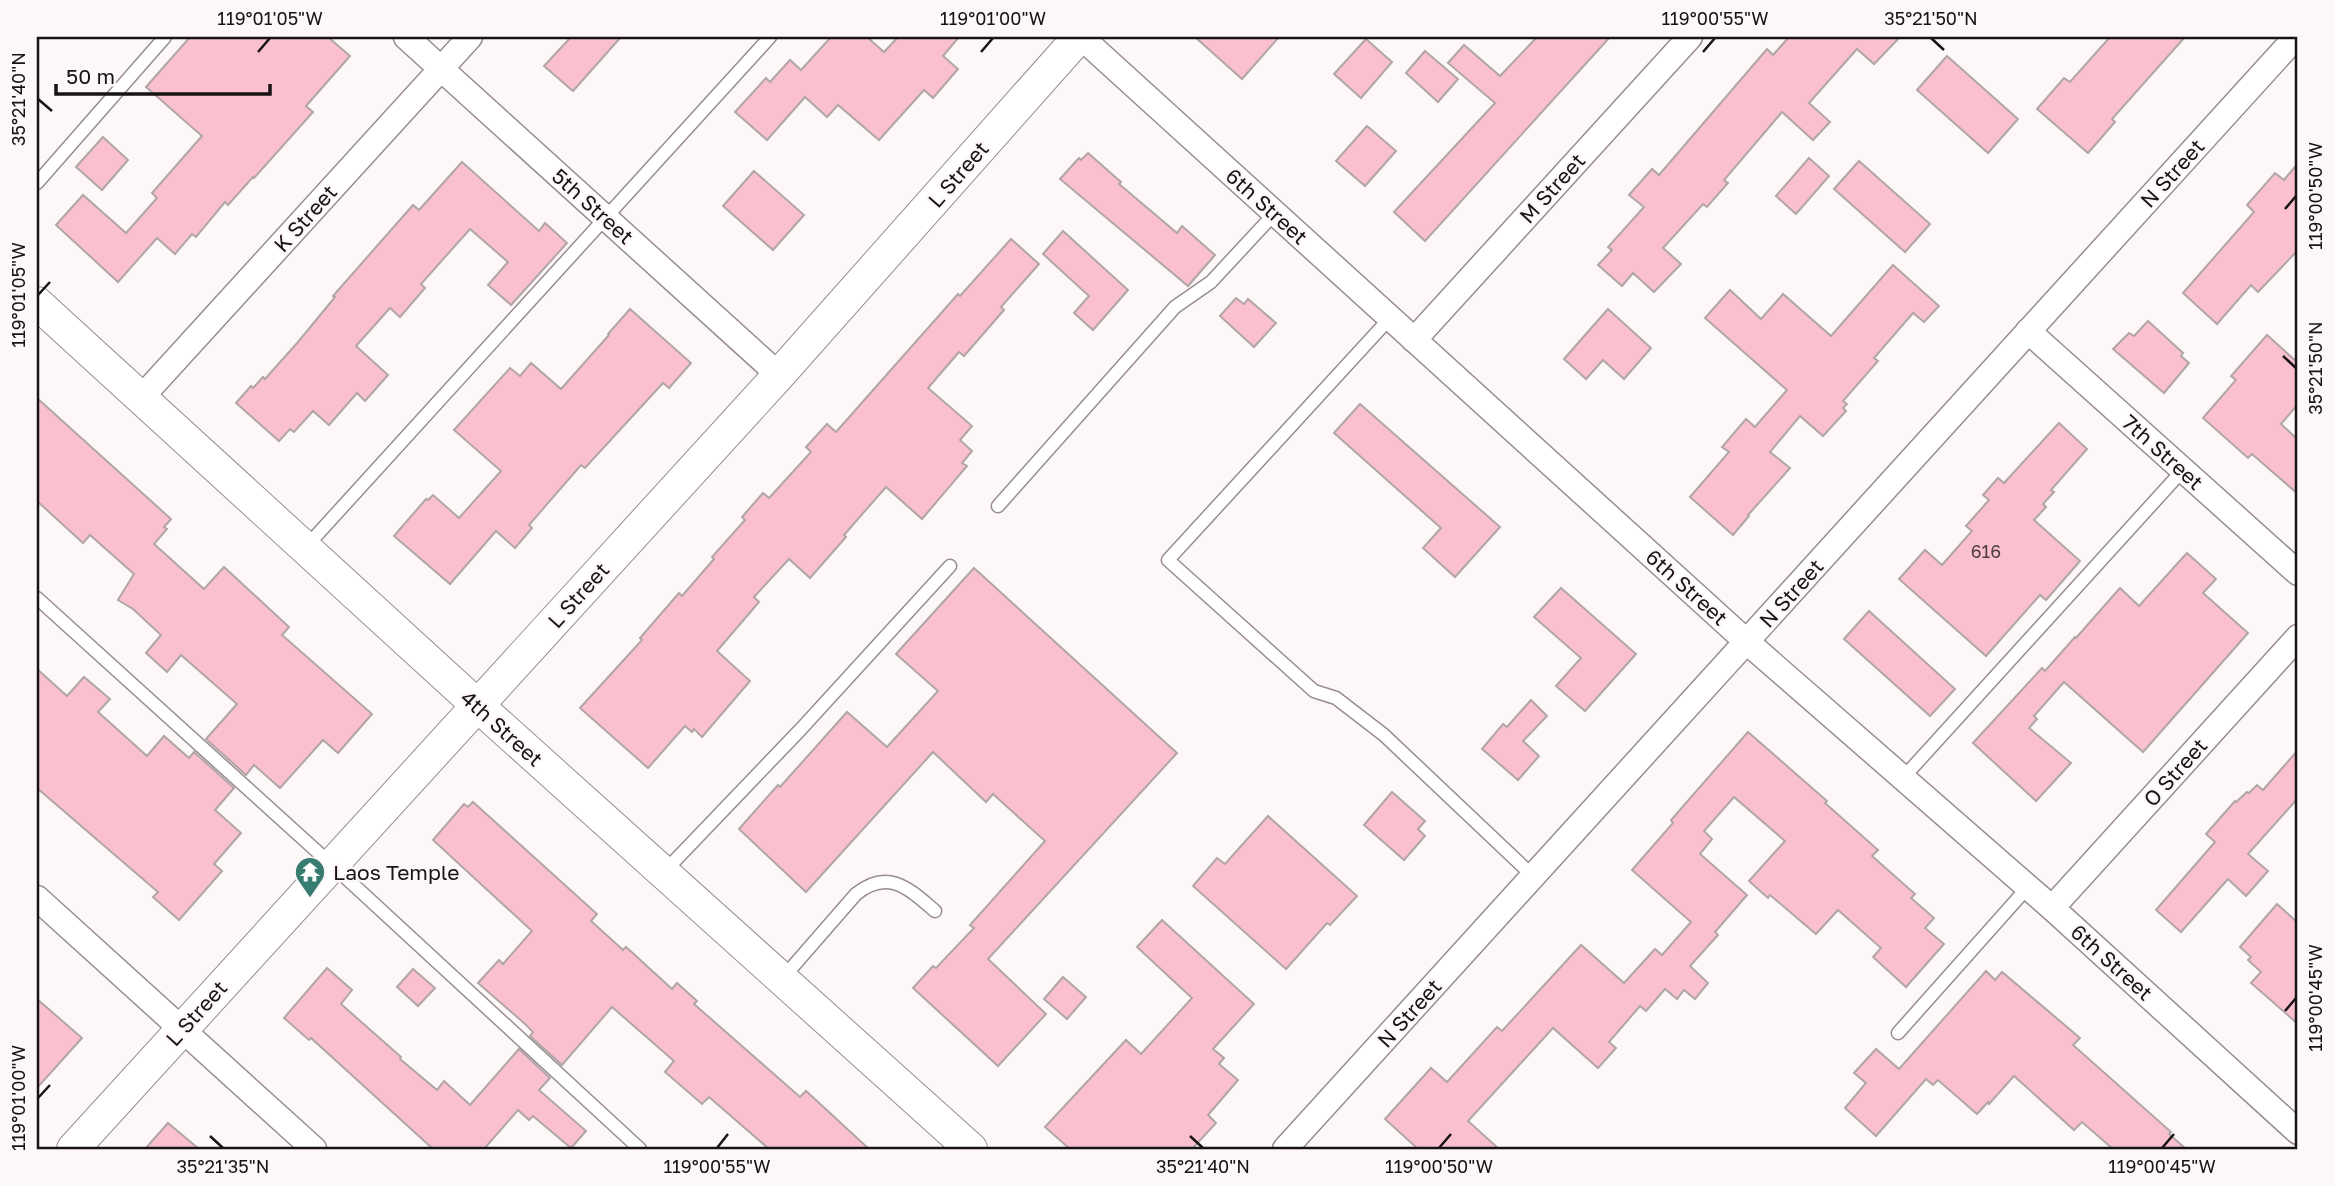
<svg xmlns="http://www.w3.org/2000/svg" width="2335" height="1186" font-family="'Golos Text',sans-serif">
	<rect width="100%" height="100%" fill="#fef7f8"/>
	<g fill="#fbc0d0" stroke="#b0a5a7" stroke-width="2">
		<polygon points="190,37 328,37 350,56 306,106 313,112 254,178 253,177 228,205 225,202 196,237 192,234 175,254 157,238 118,282 56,225 83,195 126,233 157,198 152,193 202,136 146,87"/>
		<polygon points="571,37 621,37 573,91 544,66"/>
		<polygon points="831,37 867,37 884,52 898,37 959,37 943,56 958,69 933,98 924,90 879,140 838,105 827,117 805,97 767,140 735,112 766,78 770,82 790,60 801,70"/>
		<polygon points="1195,37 1279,37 1242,79"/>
		<polygon points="1537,37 1610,37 1425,241 1394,212 1495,103 1448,63 1464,45 1500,76"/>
		<polygon points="1789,37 1900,37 1874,64 1857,49 1809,103 1830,122 1813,140 1782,112 1724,180 1728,183 1707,207 1703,204 1663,248 1681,264 1654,292 1633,273 1622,286 1598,265 1612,250 1608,247 1644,207 1629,195 1652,169 1659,175 1767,49 1773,55"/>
		<polygon points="2110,37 2185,37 2112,119 2115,122 2088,153 2037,109 2064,78 2070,82"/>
		<polygon points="1366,39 1392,62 1361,98 1334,74"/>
		<polygon points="1425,51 1458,79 1438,102 1406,73"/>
		<polygon points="1947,56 2018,119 1988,153 1917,90"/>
		<polygon points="1367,126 1396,151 1365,186 1336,161"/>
		<polygon points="103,137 128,160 102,190 76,167"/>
		<polygon points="1088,153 1121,182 1119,184 1177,233 1182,226 1215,255 1188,286 1060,179 1079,158 1081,160"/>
		<polygon points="1809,158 1829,176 1796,214 1776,196"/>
		<polygon points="1859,161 1930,224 1905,252 1834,189"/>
		<polygon points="462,162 539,231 545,223 567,243 511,305 488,285 508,262 470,229 421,284 425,288 400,317 390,308 356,346 388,375 365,401 357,393 329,425 313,411 294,432 290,429 279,441 236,403 251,386 253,388 263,377 265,379 298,342 335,297 333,296 413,205 419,210"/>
		<polygon points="2298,163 2298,250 2258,292 2251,285 2217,324 2183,293 2254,212 2247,205 2275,173 2284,180"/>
		<polygon points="754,171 804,215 773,250 723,206"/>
		<polygon points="1063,231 1128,290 1093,330 1074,313 1089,296 1043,254"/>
		<polygon points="1011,239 1039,264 1001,307 1004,310 964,356 959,352 928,388 972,426 960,440 972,451 962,463 967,466 922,519 886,487 844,535 846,537 810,578 789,559 754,597 759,602 717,651 750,681 702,737 694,729 692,732 685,726 648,768 580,708 642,640 640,638 679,593 682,596 714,559 712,557 745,520 742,517 763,493 769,498 811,452 806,447 827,424 836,432 958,294 960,296"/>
		<polygon points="1893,265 1939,306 1924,322 1913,313 1874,358 1878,361 1843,401 1847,404 1843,408 1846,411 1823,436 1800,416 1770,452 1790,468 1748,515 1749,516 1733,535 1690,497 1729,452 1722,447 1746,419 1755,427 1787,390 1705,318 1730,290 1761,319 1783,294 1831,336"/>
		<polygon points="1236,298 1244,304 1248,299 1276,323 1254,347 1220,316"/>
		<polygon points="630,309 691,363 669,388 663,383 585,468 581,465 529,525 532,528 515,548 496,531 450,584 394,536 426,499 428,500 433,495 459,518 501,471 454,430 510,368 520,376 531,363 561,389 609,335 608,334"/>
		<polygon points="1608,309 1651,348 1624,379 1603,360 1586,379 1564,359"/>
		<polygon points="2148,321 2183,353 2181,356 2189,363 2164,393 2113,349 2129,333 2134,336"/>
		<polygon points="2267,335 2298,363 2298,404 2281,424 2298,440 2298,494 2252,454 2248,458 2203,418 2236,380 2231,376"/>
		<polygon points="37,398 171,519 164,527 167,529 154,544 204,589 224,567 289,627 282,635 372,714 338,753 323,740 280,788 254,765 246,775 206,739 237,704 181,655 167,672 146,653 161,635 133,609 118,600 134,574 90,535 83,543 37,501"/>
		<polygon points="1360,404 1500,527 1455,577 1423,548 1441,528 1334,433"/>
		<polygon points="2059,423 2087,449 2051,490 2054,492 2043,504 2046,507 2034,520 2080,561 2046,600 2040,595 1986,656 1899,579 1925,550 1942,565 1972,531 1966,526 1989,500 1983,495 1998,478 2004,483"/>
		<polygon points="2187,553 2216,579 2203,593 2248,633 2143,752 2064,682 2034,716 2037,719 2029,728 2071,763 2036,801 1973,743 2042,668 2045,671 2075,637 2076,638 2120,588 2139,606"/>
		<polygon points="974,568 1177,753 988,959 1046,1014 998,1066 913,988 933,966 936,968 974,928 970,925 1045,841 993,794 986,802 933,752 806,892 739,829 778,785 780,787 847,712 887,747 938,691 896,654"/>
		<polygon points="1561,588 1636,654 1585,711 1556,686 1581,658 1534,617"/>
		<polygon points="1869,611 1955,689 1930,716 1844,639"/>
		<polygon points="37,669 67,696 84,677 110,699 98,712 147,756 164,736 189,758 194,752 234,788 215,810 241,833 214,864 222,871 179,920 153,897 158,892 37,788"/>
		<polygon points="1531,700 1547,716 1523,741 1539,756 1518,780 1482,749 1503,724 1507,727"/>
		<polygon points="1748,732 1827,801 1825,803 1878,850 1872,856 1915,894 1911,898 1934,918 1925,928 1944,944 1906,987 1873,957 1881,948 1838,910 1816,934 1770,895 1768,898 1749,881 1785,841 1734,797 1704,831 1712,839 1700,854 1747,895 1715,932 1718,935 1690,966 1708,983 1695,999 1684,990 1677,999 1665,989 1646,1011 1640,1006 1609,1042 1616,1048 1598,1068 1553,1028 1468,1121 1499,1149 1418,1149 1385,1119 1431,1068 1447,1082 1497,1027 1502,1031 1581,945 1624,983 1655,949 1662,955 1691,922 1632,870 1673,823 1671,820"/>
		<polygon points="2298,750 2298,798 2248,854 2268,871 2246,896 2228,879 2181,932 2156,910 2215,842 2206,834 2235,801 2236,802 2247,792 2249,793 2257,785 2263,790"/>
		<polygon points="1392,792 1425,821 1418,829 1425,836 1404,860 1364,825"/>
		<polygon points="473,802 597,914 591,921 623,950 626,947 672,989 677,983 697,1001 694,1004 800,1097 806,1091 869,1149 769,1149 709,1097 702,1104 665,1072 674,1061 612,1007 562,1065 530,1036 533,1032 524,1023 478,983 499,960 503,964 532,931 433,840 464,804 468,807"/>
		<polygon points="1268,816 1357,896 1330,925 1327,923 1286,969 1193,886 1217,858 1225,864"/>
		<polygon points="2277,904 2298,923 2298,1024 2251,983 2261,972 2248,960 2251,957 2240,947"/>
		<polygon points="1162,920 1254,1004 1213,1049 1224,1058 1219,1064 1238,1080 1208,1115 1216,1123 1192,1149 1070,1149 1045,1127 1126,1040 1141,1054 1192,998 1137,947"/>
		<polygon points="327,968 352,990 341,1004 401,1057 400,1059 437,1090 444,1081 470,1105 519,1049 550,1078 539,1090 586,1131 571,1148 533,1116 529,1120 518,1110 484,1149 433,1149 311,1038 309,1040 284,1018"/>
		<polygon points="413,969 435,988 418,1006 397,987"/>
		<polygon points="1986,971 1995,980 2002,972 2080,1038 2073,1045 2171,1132 2169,1134 2186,1149 2113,1149 2082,1122 2074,1130 2014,1076 1989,1104 1988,1102 1977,1114 1938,1080 1933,1085 1926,1079 1876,1136 1845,1108 1866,1083 1854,1073 1876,1049 1899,1069"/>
		<polygon points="1063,977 1086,997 1067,1019 1044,999"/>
		<polygon points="37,999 82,1038 37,1088"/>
		<polygon points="168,1123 199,1149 145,1149"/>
	</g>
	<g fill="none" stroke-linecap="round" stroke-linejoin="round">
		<g stroke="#988d90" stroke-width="15">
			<g id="service">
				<polyline points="37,183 165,37"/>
				<polyline points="1390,318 1168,560 1314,691 1336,698 1384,735 1533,876"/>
				<polyline points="998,506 1175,307 1211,282 1275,213"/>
				<polyline points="305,548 770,37"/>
				<polyline points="37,598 332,865 640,1149"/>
				<polyline points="1903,778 2183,470"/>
				<polyline points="664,872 801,729 950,566"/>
				<path d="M782,979L856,894C889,868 909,889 935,911"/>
				<polyline points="1898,1033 2028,887"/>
			</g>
		</g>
		<g stroke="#988d90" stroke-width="27">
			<g id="minor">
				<polyline points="406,37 779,375"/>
				<polyline points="1081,37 1747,642 2052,908 2298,1132"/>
				<polyline points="2028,331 2298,573"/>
				<polyline points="1414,340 1690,37"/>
				<polyline points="140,399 470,37"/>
				<polyline points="37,898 314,1149"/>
				<polyline points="2052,908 2298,637"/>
				<polyline points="1285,1149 2296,37"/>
			</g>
		</g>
		<g stroke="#988d90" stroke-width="34">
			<g id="tertiary">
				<polyline points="37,303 477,705 971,1149"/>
				<polyline points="73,1149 779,375 1079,37"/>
			</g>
		</g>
		<use href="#service" stroke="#fff" stroke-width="12"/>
		<use href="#minor" stroke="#fff" stroke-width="24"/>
		<use href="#tertiary" stroke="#fff" stroke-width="32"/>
	</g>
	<path fill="none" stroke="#181314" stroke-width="2.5" d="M1931,38L1944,50M258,52L270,38M981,52L993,38M1703,52L1715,38M38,99L52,111M2285,209L2296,196M38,295L50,282M2283,356L2296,368M2285,1011L2296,998M38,1098L50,1085M210,1136L223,1148M1190,1136L1203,1148M717,1148L728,1134M1439,1148L1451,1134M2162,1148L2174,1134"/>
	<defs>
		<g id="temple-pin" transform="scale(1.575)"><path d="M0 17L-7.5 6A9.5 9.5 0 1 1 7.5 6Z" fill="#377c70" stroke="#fef7f8"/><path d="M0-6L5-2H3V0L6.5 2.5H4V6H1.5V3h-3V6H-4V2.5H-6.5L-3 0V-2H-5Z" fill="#fff"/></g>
	</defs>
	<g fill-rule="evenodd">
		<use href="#temple-pin" x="310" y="872"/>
	</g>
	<g text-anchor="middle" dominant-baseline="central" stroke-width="5" stroke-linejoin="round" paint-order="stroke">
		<g font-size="18" fill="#513e43">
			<text x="1986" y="551">616</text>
		</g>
		<g font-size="21" fill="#181314" stroke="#fef7f8">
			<text transform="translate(2172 173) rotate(-48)">N Street</text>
			<text transform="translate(958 174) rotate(-49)">L Street</text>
			<text transform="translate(1552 188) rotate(-48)">M Street</text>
			<text transform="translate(593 206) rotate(42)">5th Street</text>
			<text transform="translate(1267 206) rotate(42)">6th Street</text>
			<text transform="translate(305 218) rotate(-48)">K Street</text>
			<text transform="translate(2163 452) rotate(42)">7th Street</text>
			<text transform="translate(1687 587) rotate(42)">6th Street</text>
			<text transform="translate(1791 593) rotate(-48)">N Street</text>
			<text transform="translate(578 595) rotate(-48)">L Street</text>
			<text transform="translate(502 728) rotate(42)">4th Street</text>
			<text transform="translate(2175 772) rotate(-48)">O Street</text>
			<text transform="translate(2112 962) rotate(42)">6th Street</text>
			<text transform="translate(196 1013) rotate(-48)">L Street</text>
			<text transform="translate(1409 1013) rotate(-48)">N Street</text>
		</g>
		<g font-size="21" fill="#181314" stroke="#fef7f8" text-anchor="start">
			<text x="333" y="872">Laos Temple</text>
		</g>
	</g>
	<rect width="2335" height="1186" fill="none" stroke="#fef7f8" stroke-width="77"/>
	<path d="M56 84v10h214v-10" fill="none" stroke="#181314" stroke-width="3.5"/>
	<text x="66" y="84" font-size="21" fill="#181314" stroke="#fef7f8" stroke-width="5" paint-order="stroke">50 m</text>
	<rect x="38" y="38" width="2258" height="1110" fill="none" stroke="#181314" stroke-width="2.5"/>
	<g font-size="18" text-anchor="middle" fill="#181314">
		<text x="270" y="25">119°01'05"W</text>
		<text x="993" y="25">119°01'00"W</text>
		<text x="1715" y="25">119°00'55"W</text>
		<text x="1931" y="25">35°21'50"N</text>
		<text transform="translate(19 99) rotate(-90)" y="6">35°21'40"N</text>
		<text transform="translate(2316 196) rotate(-90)" y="6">119°00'50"W</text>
		<text transform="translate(19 295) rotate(-90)" y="6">119°01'05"W</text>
		<text transform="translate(2316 368) rotate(-90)" y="6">35°21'50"N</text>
		<text transform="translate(2316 998) rotate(-90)" y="6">119°00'45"W</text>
		<text transform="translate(19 1098) rotate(-90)" y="6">119°01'00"W</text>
		<text x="223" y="1173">35°21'35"N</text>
		<text x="717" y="1173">119°00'55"W</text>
		<text x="1203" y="1173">35°21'40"N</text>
		<text x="1439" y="1173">119°00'50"W</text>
		<text x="2162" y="1173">119°00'45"W</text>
	</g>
</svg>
